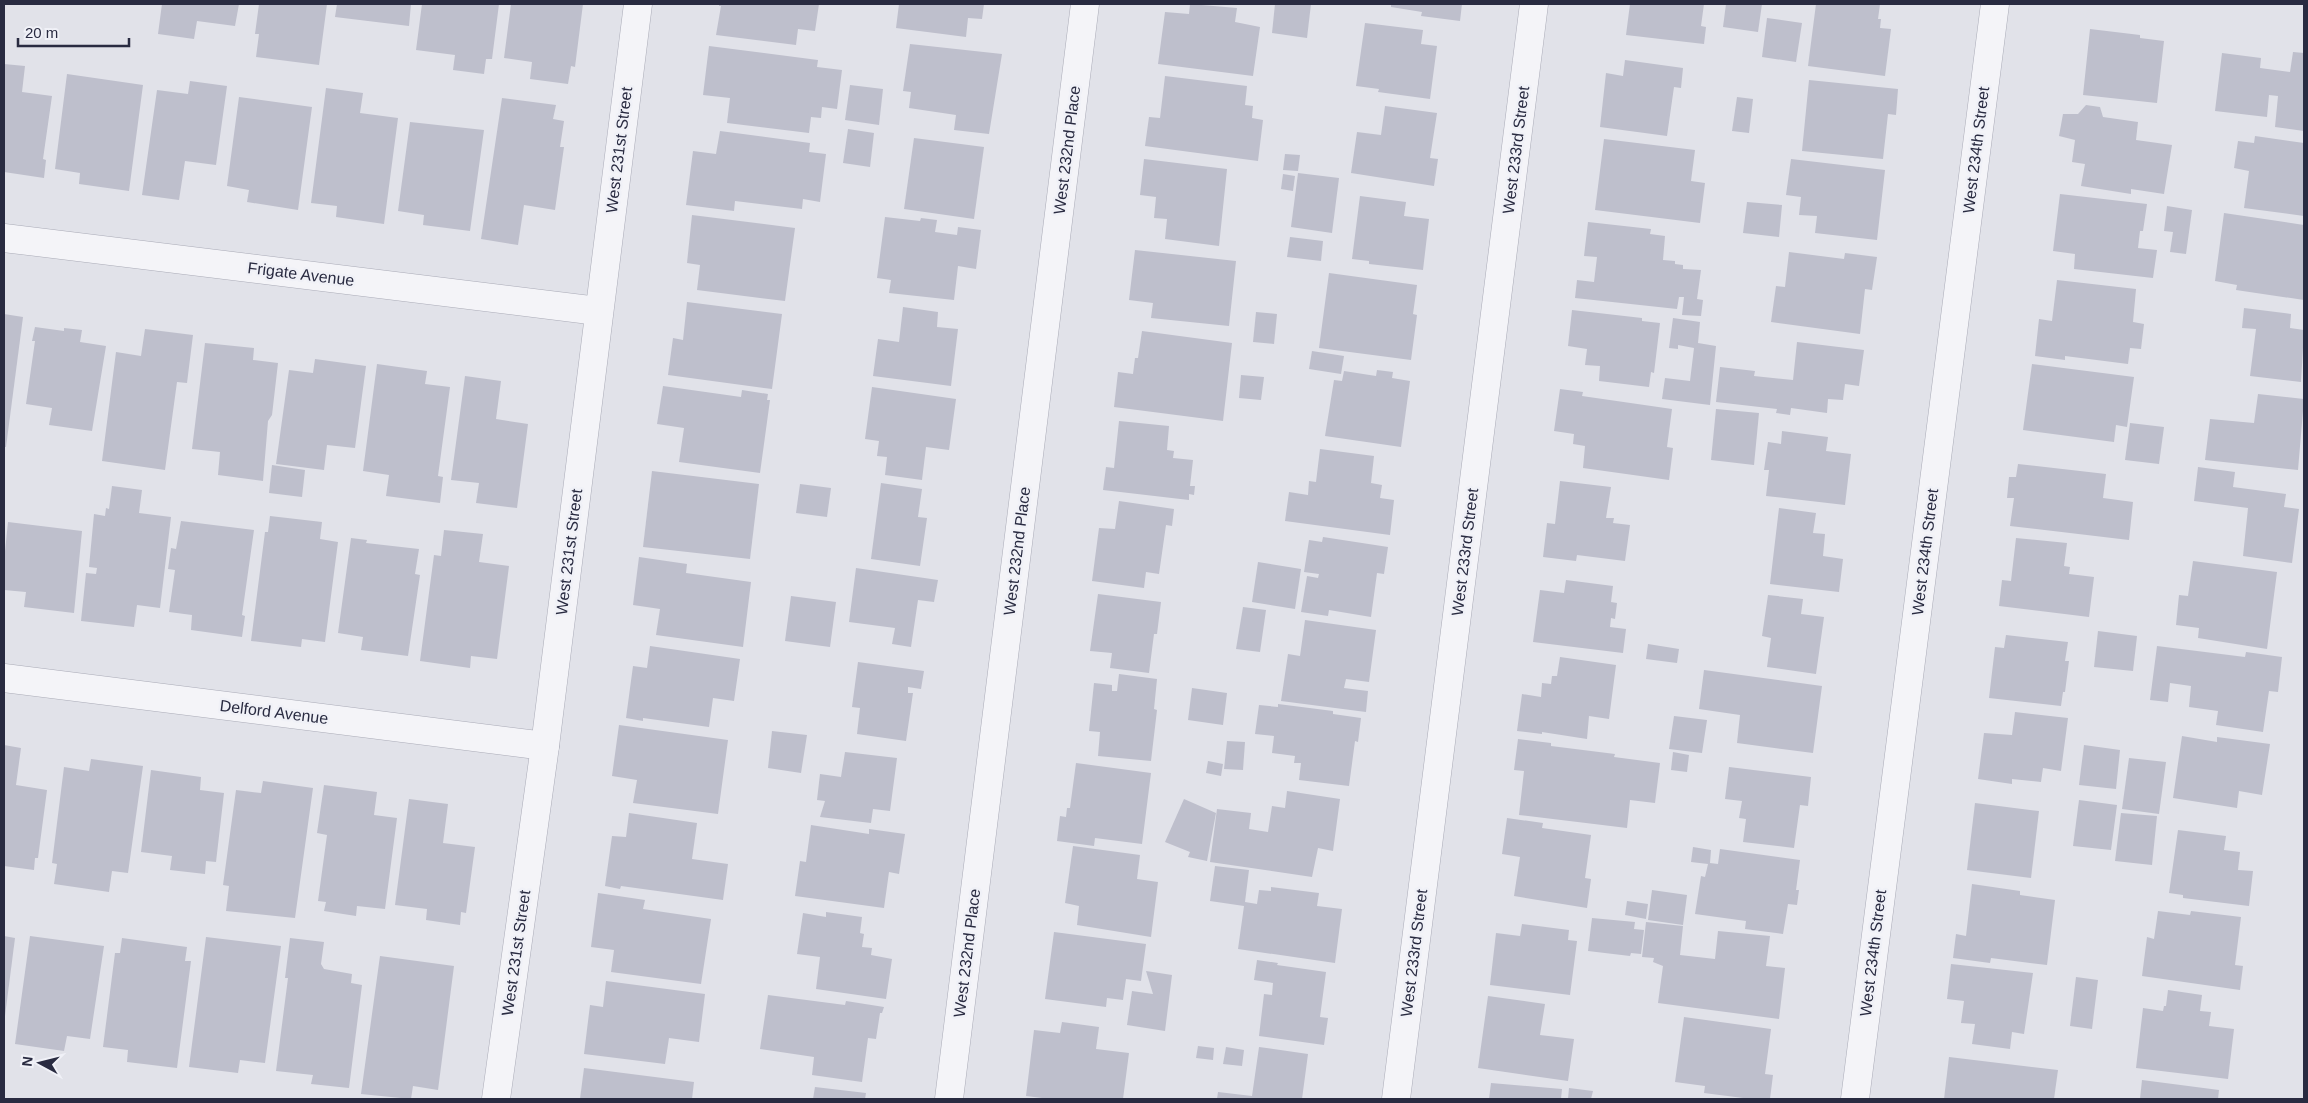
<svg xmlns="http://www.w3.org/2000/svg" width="2308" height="1103" font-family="Arial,sans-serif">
	<rect width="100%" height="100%" fill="#e1e2e9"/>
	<g fill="#bebfcc">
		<polygon points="162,4 239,4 235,26 197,21 194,39 158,34"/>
		<polygon points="259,4 327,4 319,65 256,57 259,34 255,34"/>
		<polygon points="337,4 411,4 409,26 335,17"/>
		<polygon points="422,4 499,4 492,59 486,59 484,74 453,70 455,55 416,50"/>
		<polygon points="511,4 583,4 575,67 571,66 568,84 530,79 532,62 504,58"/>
		<polygon points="719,4 819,4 815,31 798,29 796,45 716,35 721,6 719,6"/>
		<polygon points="899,4 984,4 982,19 968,18 966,37 896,28"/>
		<polygon points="1190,4 1237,8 1235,22 1260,27 1253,76 1158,64 1165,12 1189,14"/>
		<polygon points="1275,4 1311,4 1307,38 1272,33"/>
		<polygon points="1391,4 1462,4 1460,21 1421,16 1422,12 1391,7"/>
		<polygon points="1630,4 1704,4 1701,26 1706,27 1704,44 1626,35"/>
		<polygon points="1726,4 1762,4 1758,32 1723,27"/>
		<polygon points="1816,4 1880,4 1878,19 1881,19 1880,28 1891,29 1885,76 1808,66"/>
		<polygon points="1767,18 1802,23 1796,62 1762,57"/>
		<polygon points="1365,23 1423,30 1421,44 1437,46 1430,99 1378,92 1379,89 1356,86"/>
		<polygon points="2090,29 2140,35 2140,38 2164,41 2157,103 2083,95"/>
		<polygon points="910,44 1002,54 989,134 954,130 956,115 909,108 911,92 903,91"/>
		<polygon points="709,46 818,60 817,67 842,70 837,109 822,107 821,118 811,117 809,133 727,123 730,98 703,95"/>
		<polygon points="2293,52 2304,53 2304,131 2275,127 2278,96 2269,95 2267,117 2215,111 2222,53 2261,58 2260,68 2290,72"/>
		<polygon points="1625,60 1683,68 1681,88 1674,87 1667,136 1600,127 1606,73 1623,76"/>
		<polygon points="4,64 25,66 22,92 52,96 43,159 46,160 44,178 4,172"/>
		<polygon points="67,74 143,85 129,191 79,184 80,173 55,169"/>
		<polygon points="1165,76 1247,86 1245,105 1253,106 1252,118 1263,120 1258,161 1145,146 1149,117 1160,118"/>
		<polygon points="1809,80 1898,89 1896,115 1888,114 1883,159 1802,151"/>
		<polygon points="190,81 227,86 216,165 185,161 179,200 142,195 157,90 188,94"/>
		<polygon points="850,85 883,89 879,125 845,120"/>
		<polygon points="326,88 363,93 360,113 398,118 384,224 336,217 337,206 311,203"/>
		<polygon points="239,97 312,107 298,210 247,202 249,190 227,186"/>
		<polygon points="1737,97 1753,99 1749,133 1732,131"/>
		<polygon points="502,98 556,105 553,119 564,121 560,147 564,147 555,210 524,205 518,245 481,239"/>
		<polygon points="2086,105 2100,107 2103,117 2138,122 2136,140 2172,145 2164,194 2131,189 2131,194 2081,186 2085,164 2072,162 2075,140 2059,136 2063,114 2078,114"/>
		<polygon points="1385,106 1437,113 1430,158 1438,159 1434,186 1351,173 1357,132 1381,135"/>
		<polygon points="410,122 484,130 470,231 423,225 424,215 398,211"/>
		<polygon points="848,129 874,133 870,167 843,163"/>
		<polygon points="720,131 810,143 809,152 826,154 820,202 803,199 802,209 735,201 734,211 686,205 693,151 716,154"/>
		<polygon points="2255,136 2304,143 2304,216 2244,208 2249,171 2234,168 2238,141 2254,143"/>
		<polygon points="914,138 984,147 974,219 904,209"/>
		<polygon points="1604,139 1695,150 1691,181 1705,183 1700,223 1595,210"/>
		<polygon points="1285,154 1300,155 1298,171 1283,170"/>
		<polygon points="1144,159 1227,169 1219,246 1165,239 1167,219 1154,218 1156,197 1140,195"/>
		<polygon points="1791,159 1885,170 1877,240 1815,233 1817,216 1799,215 1801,197 1786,195"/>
		<polygon points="1298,173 1339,178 1332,233 1291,227"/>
		<polygon points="1283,174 1295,176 1293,191 1281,189"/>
		<polygon points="2060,194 2147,204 2143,231 2140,231 2138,248 2157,250 2153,278 2074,269 2075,254 2053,251"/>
		<polygon points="1360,196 1406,202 1404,216 1429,219 1423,270 1369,264 1369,261 1352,259"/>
		<polygon points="1747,202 1782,205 1779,237 1743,233"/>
		<polygon points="2167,206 2192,210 2186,254 2170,252 2173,232 2164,231"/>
		<polygon points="2224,213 2304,225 2304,300 2236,290 2237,285 2215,281"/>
		<polygon points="692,215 795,228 785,301 697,290 700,265 687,263"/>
		<polygon points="885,217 920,221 921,218 937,220 935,232 957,235 958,227 981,230 976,269 958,266 954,300 889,293 891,280 877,278"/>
		<polygon points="1588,222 1651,229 1650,234 1665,236 1663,260 1675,261 1675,264 1683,265 1683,269 1701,270 1697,299 1703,300 1701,316 1682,315 1684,297 1679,297 1677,309 1575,298 1577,280 1594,282 1597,257 1584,256"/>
		<polygon points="1290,237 1323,241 1321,261 1287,257"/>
		<polygon points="1135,250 1236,261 1229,326 1151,318 1153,303 1129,300"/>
		<polygon points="1789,252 1844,259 1845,253 1877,257 1872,290 1865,289 1860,334 1771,322 1776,286 1785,287"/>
		<polygon points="1329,273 1417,285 1413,314 1417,315 1411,360 1319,348"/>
		<polygon points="2057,280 2136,289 2133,322 2144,324 2141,349 2130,348 2128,364 2065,356 2065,360 2035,356 2039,319 2052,321"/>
		<polygon points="687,302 782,314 772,389 668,375 673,338 683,340"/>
		<polygon points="903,307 938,312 937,327 958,329 951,386 873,376 878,339 899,342"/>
		<polygon points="2244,308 2291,314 2290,328 2304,330 2301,382 2250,376 2256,329 2242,328"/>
		<polygon points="1572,310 1642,318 1642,321 1660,323 1654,373 1651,372 1649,387 1599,381 1600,366 1585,365 1587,349 1568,346"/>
		<polygon points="1256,312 1277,314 1274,344 1253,342"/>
		<polygon points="4,314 23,317 6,447 4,447"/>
		<polygon points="1673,318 1700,322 1698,343 1716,346 1710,405 1662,399 1665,378 1690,381 1694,348 1678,345 1678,349 1669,348"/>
		<polygon points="35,327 64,331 64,328 82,330 80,342 106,346 92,431 49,425 52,408 26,404 35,341 32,341"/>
		<polygon points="145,329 193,335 187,383 177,382 165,470 102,461 116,352 141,356"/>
		<polygon points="1142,331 1232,343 1223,421 1114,407 1118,372 1133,374 1135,358 1138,358"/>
		<polygon points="1797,342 1864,350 1859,386 1845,384 1843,400 1828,399 1827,413 1791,408 1790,415 1776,413 1777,409 1716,402 1720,367 1755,371 1754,376 1793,380"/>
		<polygon points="205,343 254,348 253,360 278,363 272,415 268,421 263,481 218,475 220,452 192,449"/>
		<polygon points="1312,351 1344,356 1341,374 1309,369"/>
		<polygon points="315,359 366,366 355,448 327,445 324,470 276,464 289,370 313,373"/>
		<polygon points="377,364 427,371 425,384 450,387 438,476 443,477 440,503 386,496 389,475 363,471"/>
		<polygon points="2032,364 2134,377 2127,427 2116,425 2114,442 2023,430"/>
		<polygon points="1377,370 1393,372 1392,378 1410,381 1401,447 1325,436 1334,380 1342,381 1344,371 1376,376"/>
		<polygon points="1241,375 1264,377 1261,400 1239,398"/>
		<polygon points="465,376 501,381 496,419 528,424 517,508 476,503 479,483 451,480"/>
		<polygon points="663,386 741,397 742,390 768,394 767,400 770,400 760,473 679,462 684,428 657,424"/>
		<polygon points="872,387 956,399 949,450 926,447 922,480 885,475 887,457 877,456 879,441 865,439"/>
		<polygon points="1560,389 1583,392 1582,396 1672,409 1667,447 1673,448 1669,480 1583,468 1585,446 1573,444 1574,434 1554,431"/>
		<polygon points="2258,394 2304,399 2298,470 2205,460 2210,419 2254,423"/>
		<polygon points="1716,409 1759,413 1754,465 1711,460"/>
		<polygon points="1119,421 1169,426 1167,450 1174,451 1173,458 1193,460 1190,486 1195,486 1194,495 1189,494 1189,500 1103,490 1106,467 1114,468"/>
		<polygon points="2130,423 2164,427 2159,464 2125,460"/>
		<polygon points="1782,431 1828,437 1826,451 1851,454 1845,505 1766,496 1769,470 1764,470 1768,442 1781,444"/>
		<polygon points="1320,449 1374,456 1371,483 1382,485 1380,498 1394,500 1390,535 1285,521 1289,492 1308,495 1309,481 1316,482"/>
		<polygon points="2018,464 2106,474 2103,498 2133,502 2129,540 2010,526 2014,498 2007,498 2009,477 2016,477"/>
		<polygon points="272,465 305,470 302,497 269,493"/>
		<polygon points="2198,467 2235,472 2233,487 2286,494 2284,507 2299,509 2292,563 2243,556 2248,508 2194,501"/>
		<polygon points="652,471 759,484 750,559 643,547"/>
		<polygon points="1560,481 1611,487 1606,518 1614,518 1613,523 1630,525 1625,561 1577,555 1576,561 1543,557 1547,523 1555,524"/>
		<polygon points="881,483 922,489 918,517 927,518 920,566 871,559"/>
		<polygon points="800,484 831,488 827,517 796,513"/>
		<polygon points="112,486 142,490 139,513 171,517 160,608 137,605 134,627 81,621 86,573 96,574 97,568 89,567 94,514 105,516 106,508 109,509"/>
		<polygon points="1119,501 1174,509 1172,526 1166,525 1159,574 1146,572 1144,588 1092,581 1099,528 1115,529"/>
		<polygon points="1779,508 1816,513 1813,533 1825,534 1823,556 1843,559 1839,592 1770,584"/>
		<polygon points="270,516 322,522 320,539 338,542 325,642 302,639 301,647 251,641 265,532 268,532"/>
		<polygon points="181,521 254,530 242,615 245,616 242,637 191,630 192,615 169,612 175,570 168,569 171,548 176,549"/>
		<polygon points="8,522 82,531 74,613 24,607 26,592 4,590 4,561"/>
		<polygon points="444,530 483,534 479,562 509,566 497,659 471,656 470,668 420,661 434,555 441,556"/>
		<polygon points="1323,537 1388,547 1384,574 1377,573 1371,617 1329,610 1328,616 1301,612 1307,576 1318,578 1319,574 1304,572 1309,540 1322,542"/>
		<polygon points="351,538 367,540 366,543 419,549 415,574 420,575 408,656 361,650 363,637 338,633"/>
		<polygon points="2016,538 2067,543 2064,566 2070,567 2069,574 2094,577 2089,617 1999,606 2002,580 2011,581"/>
		<polygon points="639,557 687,564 686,573 751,582 743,647 656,635 660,609 633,605"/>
		<polygon points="2193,561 2277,572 2267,649 2198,638 2199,628 2176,625 2179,595 2188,596"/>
		<polygon points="1258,562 1301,569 1295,609 1252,602"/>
		<polygon points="856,568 938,580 934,602 918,600 911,647 892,644 895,628 849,622"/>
		<polygon points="1566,580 1613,586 1611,602 1617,603 1615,619 1611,618 1610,627 1626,629 1623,653 1533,642 1540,590 1564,593"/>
		<polygon points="1098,594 1161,602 1157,634 1154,634 1149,673 1110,668 1112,653 1090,651"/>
		<polygon points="1768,595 1803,599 1801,614 1824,617 1816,674 1767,667 1771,638 1762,636"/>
		<polygon points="791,596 836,602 830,647 785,641"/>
		<polygon points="1243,607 1266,610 1260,652 1236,649"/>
		<polygon points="1305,620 1376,630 1369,682 1346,679 1344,688 1368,691 1366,712 1281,701 1288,654 1300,656"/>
		<polygon points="2098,631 2137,636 2133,671 2094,667"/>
		<polygon points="2006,635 2068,642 2065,661 2069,661 2065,692 2063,692 2061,706 1989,698 1995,647 2004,648"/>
		<polygon points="1648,644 1679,649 1677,663 1646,659"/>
		<polygon points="650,646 740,659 734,701 713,698 709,727 643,718 643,721 626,718 633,666 647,668"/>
		<polygon points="2157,646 2245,657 2246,652 2282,657 2278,692 2269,691 2263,732 2216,725 2218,711 2189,707 2191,686 2170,683 2168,702 2150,700"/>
		<polygon points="1560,657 1616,665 1609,719 1589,716 1587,739 1542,732 1542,734 1517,731 1522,694 1541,697 1542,683 1551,684 1552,676 1557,676"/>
		<polygon points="858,662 924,671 921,689 908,687 908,693 913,693 906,741 857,734 860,708 852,707"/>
		<polygon points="1704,670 1822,686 1813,753 1737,743 1740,715 1699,709"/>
		<polygon points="1119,674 1157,679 1154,709 1157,710 1151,761 1098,756 1100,732 1089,731 1094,683 1112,685 1112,691 1117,691"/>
		<polygon points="1192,688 1227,693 1223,725 1188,720"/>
		<polygon points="1278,704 1333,711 1333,714 1361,718 1358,742 1355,741 1349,786 1299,780 1301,763 1294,763 1295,756 1272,753 1274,736 1255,734 1259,705 1278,707"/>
		<polygon points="2015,712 2068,718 2061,771 2043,768 2041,782 2012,779 2012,784 1978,779 1984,733 2012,735"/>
		<polygon points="1674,716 1707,720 1702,753 1669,749"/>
		<polygon points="619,725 728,740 718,814 633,803 637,780 612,776"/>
		<polygon points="772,731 807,735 801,773 768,768"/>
		<polygon points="2182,736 2217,742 2217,737 2270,744 2262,795 2239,791 2237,808 2173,798"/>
		<polygon points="1518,739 1551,743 1551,746 1615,754 1614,757 1660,763 1655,803 1630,800 1627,828 1519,815 1524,771 1514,770"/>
		<polygon points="1227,741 1245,742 1243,770 1224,769"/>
		<polygon points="4,745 21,748 16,785 47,790 38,858 35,858 34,870 4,866"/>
		<polygon points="2084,745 2120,750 2116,789 2079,785"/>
		<polygon points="845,752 897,758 890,811 873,809 871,823 820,817 825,801 817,800 820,774 841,777"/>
		<polygon points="1673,752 1689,755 1687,772 1671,770"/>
		<polygon points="2129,758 2166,762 2159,814 2122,809"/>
		<polygon points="91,759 143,766 128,873 112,871 109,892 54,884 57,864 52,863 64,767 89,771"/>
		<polygon points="1208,761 1223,764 1221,776 1206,773"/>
		<polygon points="1076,763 1151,773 1142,844 1095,838 1094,846 1057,841 1060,816 1066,817 1067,808 1070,808"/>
		<polygon points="1729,767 1811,777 1808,806 1800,805 1794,848 1743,842 1746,819 1739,818 1742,801 1725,799"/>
		<polygon points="151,770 201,777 200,790 224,793 216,862 206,861 205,874 170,870 172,856 141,852"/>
		<polygon points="263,781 313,788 295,918 226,911 229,886 223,885 236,790 261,793"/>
		<polygon points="324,785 377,792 374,815 397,818 385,909 357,906 356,916 324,911 326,902 318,901 327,835 317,833"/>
		<polygon points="1287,791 1340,799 1333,851 1318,848 1312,877 1210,862 1217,809 1251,813 1249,829 1268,832 1272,806 1285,808"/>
		<polygon points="409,799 448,804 443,843 475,847 466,913 461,912 460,925 426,920 427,909 395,905"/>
		<polygon points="1184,799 1216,813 1207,861 1188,857 1190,852 1165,842"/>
		<polygon points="2079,800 2117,805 2111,850 2073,846"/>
		<polygon points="1975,803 2039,811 2031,878 1967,870"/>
		<polygon points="629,813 697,823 692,859 728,864 723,900 621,886 620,889 605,886 612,836 626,837"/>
		<polygon points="2121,813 2157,816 2152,865 2115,861"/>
		<polygon points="1507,818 1543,823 1542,828 1591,835 1585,878 1591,879 1587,908 1514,896 1520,857 1502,854"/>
		<polygon points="811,825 869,834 869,829 905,834 899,874 889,872 884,908 795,896 800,861 806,862"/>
		<polygon points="2178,830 2226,836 2224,850 2240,852 2238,870 2253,871 2249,906 2183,898 2183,895 2169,893"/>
		<polygon points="1073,846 1140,855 1137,879 1158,882 1151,937 1077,925 1079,906 1065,903"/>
		<polygon points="1693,847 1711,850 1710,863 1718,864 1720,849 1800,860 1796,890 1799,890 1797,905 1788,904 1783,934 1745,929 1746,921 1695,914 1701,876 1705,877 1708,864 1691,862"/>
		<polygon points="1215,866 1249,870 1245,902 1257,904 1259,890 1271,891 1271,887 1319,893 1317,906 1342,909 1335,963 1238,949 1244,906 1210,901"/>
		<polygon points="1972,884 2020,891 2020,895 2055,900 2047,965 1991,958 1990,963 1953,958 1956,934 1966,936"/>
		<polygon points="1652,890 1687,895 1683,925 1648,920"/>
		<polygon points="598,893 645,900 643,909 711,919 701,984 611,972 614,950 591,947"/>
		<polygon points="1627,901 1648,904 1646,919 1625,915"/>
		<polygon points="2158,911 2190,915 2191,911 2241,917 2235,965 2243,966 2240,990 2142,976 2147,937 2154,939"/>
		<polygon points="826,912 862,917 860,933 864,934 862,947 872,948 871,955 892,959 886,999 816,989 820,957 797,954 803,913 826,917"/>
		<polygon points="1592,918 1635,922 1634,929 1644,930 1641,954 1631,953 1630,956 1588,951"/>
		<polygon points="1646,922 1683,926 1680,955 1715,959 1718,931 1770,936 1766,966 1785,968 1779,1019 1658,1003 1663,966 1653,962 1654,958 1642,957"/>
		<polygon points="1522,924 1569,930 1568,940 1577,941 1570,995 1490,985 1496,933 1520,936"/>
		<polygon points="1054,932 1146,944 1141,981 1126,979 1123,1000 1107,998 1106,1007 1045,999"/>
		<polygon points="4,936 15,938 5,1016 4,1016"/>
		<polygon points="30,936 104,946 90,1039 67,1036 64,1051 15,1044"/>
		<polygon points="206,937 281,946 265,1063 240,1060 238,1073 189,1067"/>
		<polygon points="122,938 187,947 185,961 191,961 177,1068 127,1062 128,1050 103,1047 115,953 120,953"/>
		<polygon points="290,938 324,942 321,964 324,969 352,974 351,983 362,985 349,1088 311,1084 313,1075 276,1071 288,978 285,978"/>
		<polygon points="380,956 454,966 438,1090 413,1086 411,1099 361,1094"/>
		<polygon points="1257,960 1278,963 1277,965 1326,972 1320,1017 1328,1018 1324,1045 1259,1036 1264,994 1272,995 1273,983 1254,980"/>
		<polygon points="1951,964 2033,973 2024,1034 2012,1032 2010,1049 1972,1044 1975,1024 1961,1023 1964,1001 1947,999"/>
		<polygon points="1146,971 1172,975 1165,1031 1127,1025 1132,991 1153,994"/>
		<polygon points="2076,977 2098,980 2092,1029 2070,1026"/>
		<polygon points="606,981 705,994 699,1042 669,1038 665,1064 584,1054 590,1005 603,1007"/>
		<polygon points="2168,990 2202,995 2200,1011 2211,1012 2209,1026 2234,1029 2228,1079 2136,1068 2143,1008 2163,1011 2164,1006 2166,1006"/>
		<polygon points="768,995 845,1005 846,1001 884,1007 882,1013 880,1013 876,1039 868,1038 862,1082 812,1075 814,1057 760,1049"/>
		<polygon points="1488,996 1545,1004 1540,1035 1574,1039 1568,1081 1478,1068"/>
		<polygon points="1684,1017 1771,1029 1765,1074 1773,1075 1770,1099 1751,1099 1704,1093 1705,1086 1675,1082"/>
		<polygon points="1062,1022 1099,1027 1096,1049 1129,1053 1123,1099 1050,1099 1026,1096 1034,1030 1060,1033"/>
		<polygon points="1198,1046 1214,1048 1213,1060 1196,1058"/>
		<polygon points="1226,1047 1244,1050 1242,1066 1223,1064"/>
		<polygon points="1259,1047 1308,1054 1302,1099 1217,1099 1218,1092 1252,1096"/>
		<polygon points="1949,1057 2058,1070 2054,1099 1944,1099"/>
		<polygon points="584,1068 694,1082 692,1099 580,1099"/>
		<polygon points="2142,1080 2219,1090 2218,1099 2140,1099"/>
		<polygon points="1491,1083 1562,1089 1561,1099 1489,1099"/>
		<polygon points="815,1087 866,1093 865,1099 813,1099"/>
		<polygon points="1569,1088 1593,1091 1591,1099 1568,1099"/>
	</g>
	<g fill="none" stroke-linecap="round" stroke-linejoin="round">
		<g stroke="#aaabb7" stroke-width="29">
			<g id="street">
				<polyline points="4,238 598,311"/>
				<polyline points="4,678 545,746"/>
				<polyline points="496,1099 545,746 638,4"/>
				<polyline points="949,1099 1085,4"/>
				<polyline points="1396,1099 1534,4"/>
				<polyline points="1855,1099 1995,4"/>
			</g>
		</g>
		<use href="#street" stroke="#f4f4f8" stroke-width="28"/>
	</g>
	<g text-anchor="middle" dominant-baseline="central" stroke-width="5" stroke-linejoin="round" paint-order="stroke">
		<g font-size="16" fill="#292b41" stroke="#f0f1f7">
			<text transform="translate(619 150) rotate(-83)">West 231st Street</text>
			<text transform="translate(1067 150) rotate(-83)">West 232nd Place</text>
			<text transform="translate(1516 150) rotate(-83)">West 233rd Street</text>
			<text transform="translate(1976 150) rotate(-83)">West 234th Street</text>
			<text transform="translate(301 274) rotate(7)">Frigate Avenue</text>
			<text transform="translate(1017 551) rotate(-83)">West 232nd Place</text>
			<text transform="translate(569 552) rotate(-83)">West 231st Street</text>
			<text transform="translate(1465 552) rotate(-83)">West 233rd Street</text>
			<text transform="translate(1925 552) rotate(-83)">West 234th Street</text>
			<text transform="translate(274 712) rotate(7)">Delford Avenue</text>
			<text transform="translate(516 953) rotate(-82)">West 231st Street</text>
			<text transform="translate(967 953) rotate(-83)">West 232nd Place</text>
			<text transform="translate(1414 953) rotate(-83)">West 233rd Street</text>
			<text transform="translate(1873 953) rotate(-83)">West 234th Street</text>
		</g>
	</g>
	<rect width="2308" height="1103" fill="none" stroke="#292b41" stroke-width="10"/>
	<g transform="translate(40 1063) rotate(277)" stroke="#f0f1f7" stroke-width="4" paint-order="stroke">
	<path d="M0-4L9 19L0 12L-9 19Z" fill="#292b41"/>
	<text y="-8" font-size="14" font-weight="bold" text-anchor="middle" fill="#292b41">N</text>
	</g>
	<path d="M18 38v8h111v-8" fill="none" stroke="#292b41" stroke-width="2.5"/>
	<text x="25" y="38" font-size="15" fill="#292b41" stroke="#f0f1f7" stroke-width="4" paint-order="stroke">20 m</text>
</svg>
